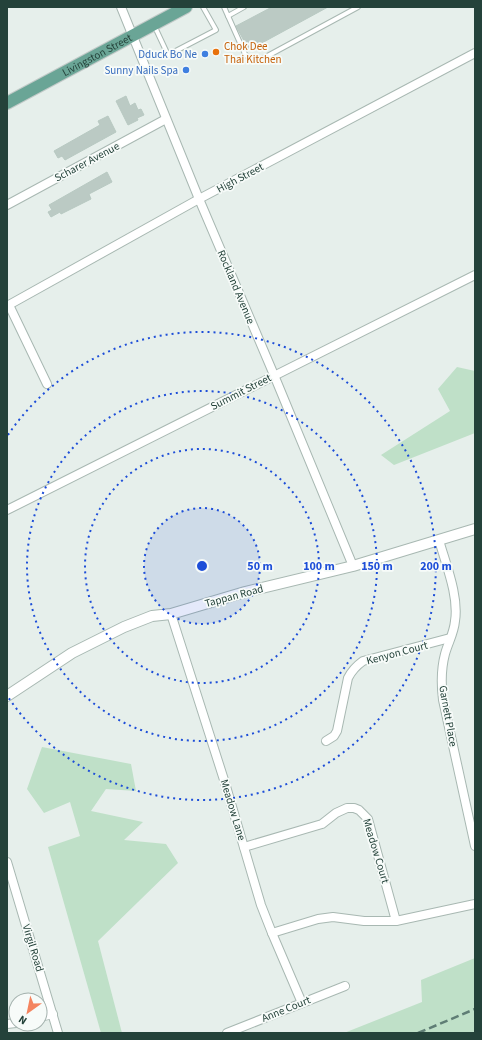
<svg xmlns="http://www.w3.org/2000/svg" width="482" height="1040" font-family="'Source Sans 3',sans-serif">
	<rect width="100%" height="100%" fill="#e6efeb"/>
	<g fill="#bfe0c8">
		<polygon points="457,367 475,371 475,433 394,465 381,455 450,411 438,389"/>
		<polygon points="42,747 131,764 136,791 106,789 91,811 143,822 124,840 166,844 178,863 98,941 122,1033 101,1033 48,847 80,836 70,802 44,813 27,789"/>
		<polygon points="475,958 475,1033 344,1033 422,1002 421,980"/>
	</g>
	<g fill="#bbcac4" stroke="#b8c9c2">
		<polygon points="272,7 328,7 249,50 236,26"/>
		<polygon points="126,96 130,106 135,103 138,110 141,109 144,115 137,118 138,120 128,125 116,101"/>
		<polygon points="108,116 116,132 65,160 62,156 58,158 54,151 100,125 98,121"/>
		<polygon points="107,172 112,182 89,194 91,199 61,214 60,212 51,217 48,212 52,210 49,205"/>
	</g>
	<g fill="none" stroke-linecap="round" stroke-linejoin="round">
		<g stroke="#a8b8b2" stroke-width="6">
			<g id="service">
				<polyline points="224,7 245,54 251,60 260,60 358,7"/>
				<polyline points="228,16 244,7"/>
				<polyline points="154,25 168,55 216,30 203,7"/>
			</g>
		</g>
		<g stroke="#a8b8b2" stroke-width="10">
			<g id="minor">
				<polyline points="121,7 199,199 274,375 353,566"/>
				<polyline points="7,205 166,119"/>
				<polyline points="9,305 47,384"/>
				<polyline points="7,306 199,199 475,53"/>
				<polyline points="7,510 475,275"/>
				<path d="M439,540C446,565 459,596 455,621C454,633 448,643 445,654C441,669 441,684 443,700L475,846"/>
				<polyline points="171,614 225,783 261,905 272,933 302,1003"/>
				<path d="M326,741L334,736L337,731L348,678C352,670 356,666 363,661L450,638"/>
				<polyline points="244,847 322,824 336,813 347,808 354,808 359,810 368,819 396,921"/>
				<polyline points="7,862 58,1033"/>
				<polyline points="272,933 318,919 333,917 364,921 396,921 475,904"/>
				<polyline points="40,1017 53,1014"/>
				<polyline points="7,1024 16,1023"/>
				<polyline points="227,1033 345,986"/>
			</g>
		</g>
		<g stroke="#a8b8b2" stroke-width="12">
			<polyline id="tertiary" points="7,696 72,653 124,627 152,616 171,614 245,592 353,566 475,529"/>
		</g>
		<g stroke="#c2cac8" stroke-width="14">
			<g id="primary">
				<path id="s1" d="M7,103L186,7"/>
			</g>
		</g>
		<use href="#service" stroke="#fff" stroke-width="4"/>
		<use href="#minor" stroke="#fff" stroke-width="8"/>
		<use href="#tertiary" stroke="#fff" stroke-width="10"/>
		<use href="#primary" stroke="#6aa596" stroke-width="12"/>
		<polyline stroke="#5f7d75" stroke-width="2.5" stroke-dasharray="8 4" stroke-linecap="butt" points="418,1033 475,1009"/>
	</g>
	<circle cx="202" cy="566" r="58" fill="#1d4ed8" fill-opacity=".12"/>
	<g fill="none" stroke="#1d4ed8" stroke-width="2" stroke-dasharray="2 4">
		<circle cx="202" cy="566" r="58"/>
		<circle cx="202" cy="566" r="117"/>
		<circle cx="202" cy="566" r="175"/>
		<path d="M8 435A234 234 0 1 1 8 697"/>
	</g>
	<circle fill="#e8710a" stroke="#f7fbf9" stroke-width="1.5" cx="216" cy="52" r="4"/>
	<g fill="#3f7fe0" stroke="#f7fbf9" stroke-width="1.5">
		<circle cx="205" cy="54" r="4"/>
		<circle cx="186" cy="70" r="4"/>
	</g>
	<g text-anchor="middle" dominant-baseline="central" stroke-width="3.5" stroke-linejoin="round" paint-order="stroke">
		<g font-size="11" fill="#c56008" stroke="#f7fbf9" text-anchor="start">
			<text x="224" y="46">Chok Dee<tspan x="224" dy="13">Thai Kitchen</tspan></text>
		</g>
		<g font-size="11" fill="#366cbe" stroke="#f7fbf9" text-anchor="end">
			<text x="197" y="54">Dduck Bo Ne</text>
			<text x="178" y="70">Sunny Nails Spa</text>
		</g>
		<g font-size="11" fill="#24423a" stroke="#f7fbf9">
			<text stroke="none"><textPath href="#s1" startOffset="102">Livingston Street</textPath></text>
			<text transform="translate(87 162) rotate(-28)">Scharer Avenue</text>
			<text transform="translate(240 178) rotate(-28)">High Street</text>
			<text transform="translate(236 287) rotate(67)">Rockland Avenue</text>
			<text transform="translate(241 392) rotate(-27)">Summit Street</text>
			<text transform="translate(234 596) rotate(-15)">Tappan Road</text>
			<text transform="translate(397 653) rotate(-15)">Kenyon Court</text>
			<text transform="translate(448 716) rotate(80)">Garnett Place</text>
			<text transform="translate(233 810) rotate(73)">Meadow Lane</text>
			<text transform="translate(376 851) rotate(73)">Meadow Court</text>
			<text transform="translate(33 948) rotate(73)">Virgil Road</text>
			<text transform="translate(286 1009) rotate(-22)">Anne Court</text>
		</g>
	</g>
	<circle cx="202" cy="566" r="6" fill="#1d4ed8" stroke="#f7fbf9" stroke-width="2"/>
	<g font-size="12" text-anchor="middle" font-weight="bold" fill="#1d4ed8" stroke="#f7fbf9" stroke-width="3.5" stroke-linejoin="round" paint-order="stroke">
		<text x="260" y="570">50 m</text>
		<text x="319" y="570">100 m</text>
		<text x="377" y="570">150 m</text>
		<text x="436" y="570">200 m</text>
	</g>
	<rect width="482" height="1040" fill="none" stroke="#24423a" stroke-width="16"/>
	<g transform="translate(28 1012) rotate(213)"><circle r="19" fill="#f7fbf9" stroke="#a3b1ad"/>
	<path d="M0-3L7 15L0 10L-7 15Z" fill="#f4845f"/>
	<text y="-6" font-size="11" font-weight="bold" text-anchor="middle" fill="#24423a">N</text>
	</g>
</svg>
